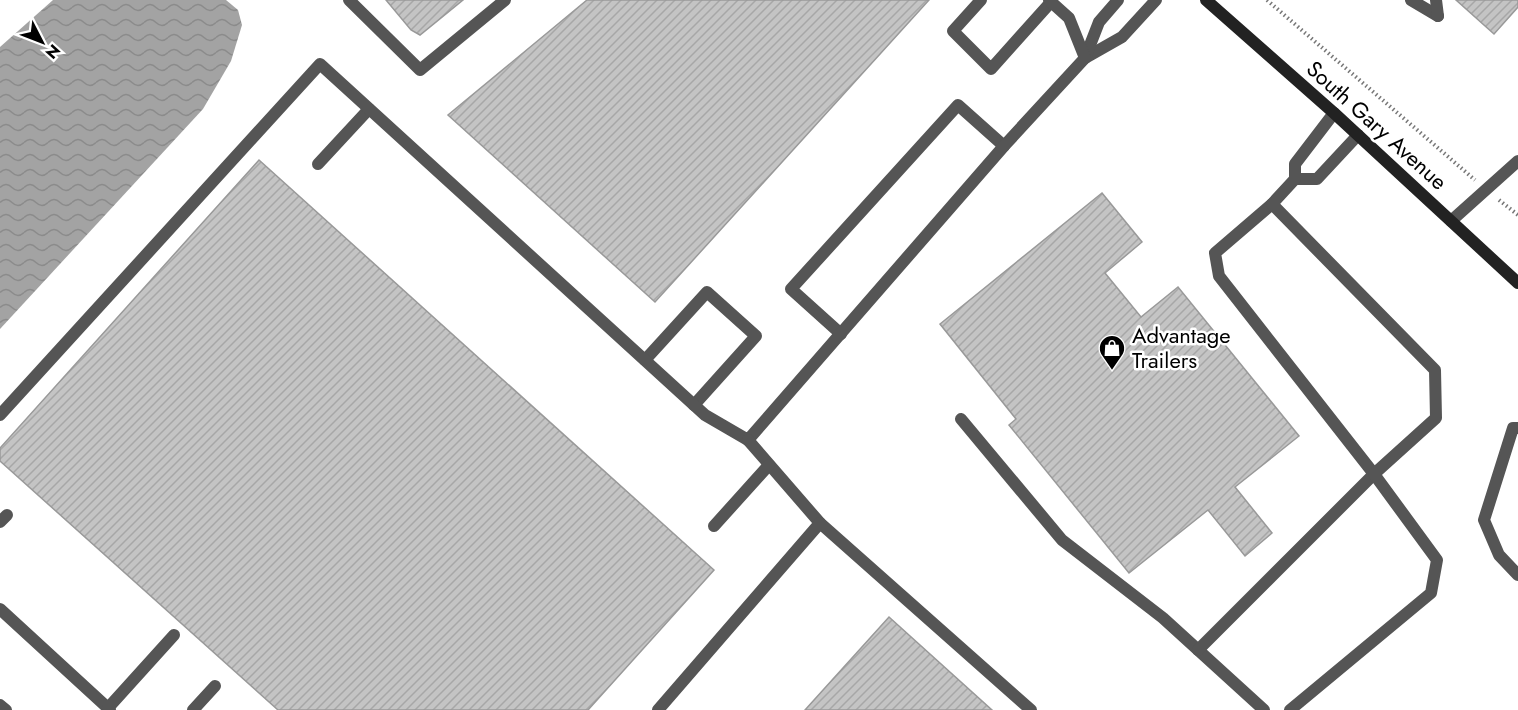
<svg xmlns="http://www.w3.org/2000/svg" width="1518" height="710" font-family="Jost,sans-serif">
	<defs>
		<pattern id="water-waves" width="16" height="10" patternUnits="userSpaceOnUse" patternTransform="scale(1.5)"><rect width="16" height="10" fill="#a3a3a3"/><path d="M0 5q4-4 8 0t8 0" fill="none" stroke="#8b8b8b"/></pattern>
		<pattern id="building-hatch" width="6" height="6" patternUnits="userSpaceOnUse" patternTransform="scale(1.5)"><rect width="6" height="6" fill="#c4c4c4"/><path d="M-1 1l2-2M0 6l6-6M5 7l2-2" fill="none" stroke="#a7a7a7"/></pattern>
	</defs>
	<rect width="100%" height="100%" fill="#fff"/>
	<polygon fill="url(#water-waves)" points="53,0 226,0 238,10 242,25 231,61 203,109 0,329 0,47"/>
	<g fill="url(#building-hatch)" stroke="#999" stroke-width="1.5">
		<polygon points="386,0 463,0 420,35 411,30"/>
		<polygon points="587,0 929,0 655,302 448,115"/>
		<polygon points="1456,0 1518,0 1518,7 1494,34"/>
		<polygon points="259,160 714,570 588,710 278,710 0,461 0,448"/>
		<polygon points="1102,193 1142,242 1105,273 1141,317 1178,287 1299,436 1235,487 1272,533 1245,556 1208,510 1129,573 1009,425 1016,419 940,324"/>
		<polygon points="889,617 992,710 805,710"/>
	</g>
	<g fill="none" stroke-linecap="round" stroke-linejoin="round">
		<g stroke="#777" stroke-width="4" stroke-dasharray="1.5 3" stroke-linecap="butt">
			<polyline points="1267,0 1475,180"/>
			<polyline points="1499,200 1518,215"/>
		</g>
		<g stroke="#555" stroke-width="12">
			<polyline points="349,0 420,70 505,0"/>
			<polyline points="981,0 953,31 991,69 1051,2"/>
			<polyline points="1411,0 1438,16"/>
			<polyline points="1436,0 1438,16"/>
			<polyline points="1085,58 1122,37 1156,0"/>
			<polyline points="1085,58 1099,22 1118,0"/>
			<polyline points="318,164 369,109"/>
			<polyline points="1295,179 1317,179 1358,135"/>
			<polyline points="1451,221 1518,161"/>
			<polyline points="841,334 791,289 958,105 1004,146"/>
			<polyline points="645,360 707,292 756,336 694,405"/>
			<polyline points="0,415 320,64 705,415 748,440 1004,146 1085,58 1069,18 1049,0"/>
			<polyline points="961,419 1062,540 1163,618 1264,710"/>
			<polyline points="1518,428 1513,428 1484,520 1499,555 1518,575"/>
			<polyline points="748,440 820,523"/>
			<polyline points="0,522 7,515"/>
			<polyline points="714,526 769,465"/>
			<polyline points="0,609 110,710"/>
			<polyline points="1198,650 1374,474 1219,276 1215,253 1272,204"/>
			<polyline points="108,708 174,635"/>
			<polyline points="193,710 215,686"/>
			<polyline points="658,710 820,523 1031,710"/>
			<polyline points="1290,710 1431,593 1437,560 1374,474 1436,418 1435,370 1272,204 1295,179 1295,164 1334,113"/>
		</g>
		<polyline stroke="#555" stroke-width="12" points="0,705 6,710"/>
		<polyline stroke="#222" stroke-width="12" points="1206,0 1334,113 1518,283"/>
	</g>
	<defs>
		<g id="shop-pin" transform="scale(1.35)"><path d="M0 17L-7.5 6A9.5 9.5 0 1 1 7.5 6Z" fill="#000" stroke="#fff"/><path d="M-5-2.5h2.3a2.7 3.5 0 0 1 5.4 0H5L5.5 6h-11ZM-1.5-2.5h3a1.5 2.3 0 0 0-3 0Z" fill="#fff"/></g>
	</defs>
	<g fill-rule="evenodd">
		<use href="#shop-pin" x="1112" y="348"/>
	</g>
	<g text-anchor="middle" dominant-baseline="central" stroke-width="5" stroke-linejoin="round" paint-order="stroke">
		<g font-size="22" fill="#000" stroke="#fff">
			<text transform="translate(1377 125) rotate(42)">South Gary Avenue</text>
		</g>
		<g font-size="22" fill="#000" stroke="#fff" text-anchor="start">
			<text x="1132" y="335">Advantage<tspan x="1132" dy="25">Trailers</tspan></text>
		</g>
	</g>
	<g transform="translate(42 42) rotate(132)" stroke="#ffffff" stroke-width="4.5" paint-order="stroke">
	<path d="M0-4.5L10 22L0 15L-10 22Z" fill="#000000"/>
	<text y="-9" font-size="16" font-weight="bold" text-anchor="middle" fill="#000000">N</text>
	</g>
</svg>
